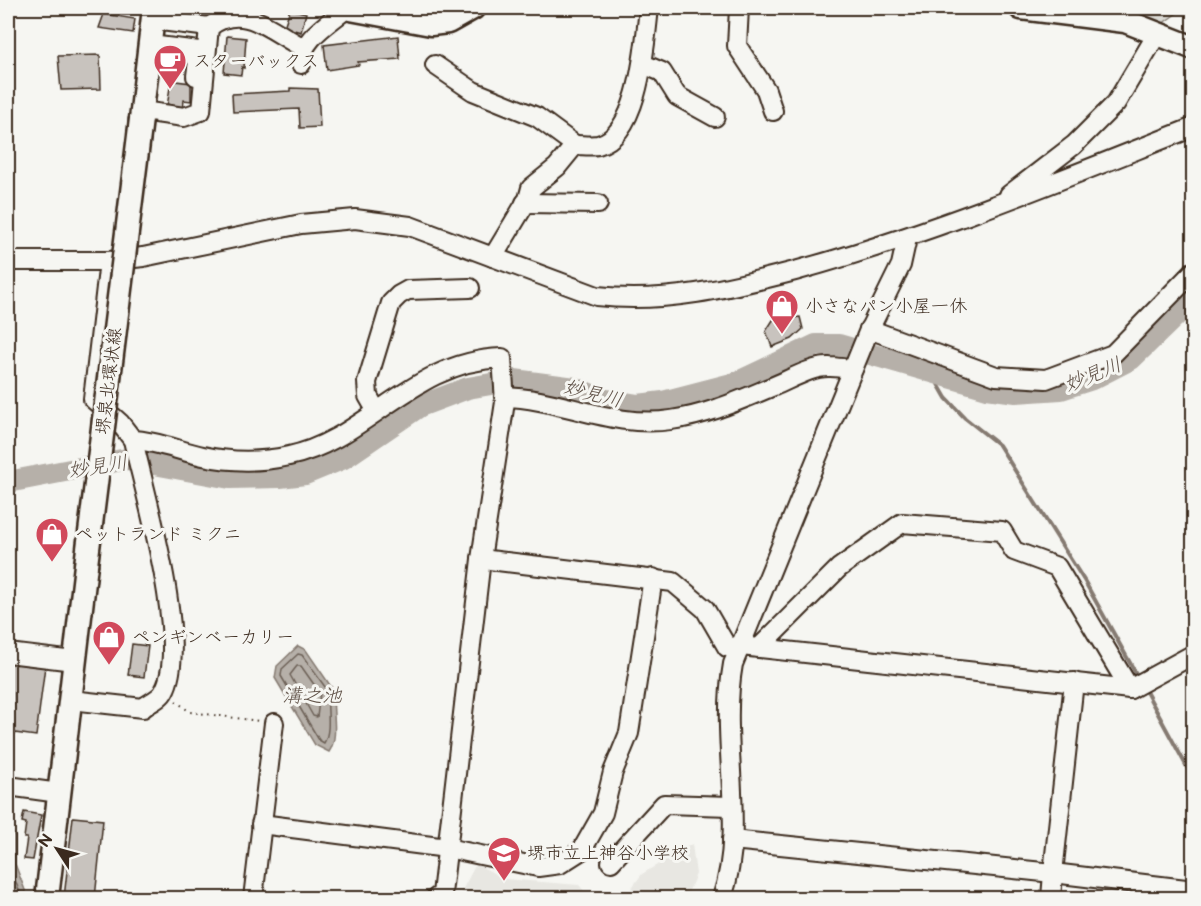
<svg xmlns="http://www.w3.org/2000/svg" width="1201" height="906" font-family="'Balsamiq Sans','Klee One',sans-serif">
	<rect width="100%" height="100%" fill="#f6f6f2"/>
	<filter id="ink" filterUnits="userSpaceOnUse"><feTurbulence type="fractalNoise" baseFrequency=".0167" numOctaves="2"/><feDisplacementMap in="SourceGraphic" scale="12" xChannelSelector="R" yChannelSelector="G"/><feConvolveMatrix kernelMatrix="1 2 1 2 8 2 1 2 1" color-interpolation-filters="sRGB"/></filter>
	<g filter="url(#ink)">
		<g fill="#e8e7e2">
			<polygon points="692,844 696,874 686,898 624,898 642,874"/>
			<polygon points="476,864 505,879 579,885 590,898 458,898"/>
		</g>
		<polygon fill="#dad9d3" stroke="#8a8278" stroke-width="1.5" points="1141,8 1184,8 1159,26 1138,17"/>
		<g fill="#b6b0a9" stroke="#857a71" stroke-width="1.5">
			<path d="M298,646L306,650L334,691C331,710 340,736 329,752L315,745L275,678L277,666Z"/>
			<polygon points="8,821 15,837 15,864 28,898 8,898"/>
		</g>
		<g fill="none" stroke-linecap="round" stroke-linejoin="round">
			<g stroke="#6c6056" stroke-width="1.5">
				<path d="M298,654L302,655L328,691C326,707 332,730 324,743L319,740L281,676L282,669Z"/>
				<polygon points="297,666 301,666 320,693 317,717 313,716 290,675"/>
				<polyline points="8,833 9,865 22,898"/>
			</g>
			<g stroke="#857a71" stroke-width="4">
				<polyline points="930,370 946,398 965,418 999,445 1085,582 1139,679"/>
				<polyline points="1144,688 1194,780"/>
			</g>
			<polyline stroke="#b6b0a9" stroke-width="22" points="8,482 127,459 230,478 280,477 305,474 344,458 420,406 468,388 514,380 575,388 601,399 638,405 663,402 736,383 816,345 839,345 987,388 1016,392 1061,389 1092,379 1131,359 1194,298"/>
		</g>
		<g fill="#c8c3be" stroke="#3b2a1e" stroke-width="1.5">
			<polygon points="290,9 306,13 301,32 284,27"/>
			<polygon points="104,14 135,19 133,33 99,28"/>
			<polygon points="227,36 246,38 244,68 242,67 241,75 224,73"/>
			<polygon points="398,36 400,59 358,62 359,65 327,70 324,45"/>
			<polygon points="100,55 101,89 61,90 58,56"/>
			<polygon points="172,74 177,75 176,81 191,83 191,101 184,100 183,109 167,107"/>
			<polygon points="290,88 318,89 320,127 300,128 299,109 233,112 232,94 290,91"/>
			<polygon points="800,317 803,329 792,339 772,347 766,331 773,320"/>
			<polygon points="132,644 148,646 144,677 128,675"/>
			<polygon points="8,662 45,666 36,736 8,732"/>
			<polygon points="24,812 41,815 33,860 24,859 27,838 24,838 26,823 22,822"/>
			<polygon points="73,817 103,820 95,898 64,898"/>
		</g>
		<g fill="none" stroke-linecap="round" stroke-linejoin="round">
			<g stroke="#3b2a1e" stroke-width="22">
				<g id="minor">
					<polyline points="739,8 737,46 766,90 773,111"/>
					<path d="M209,27C244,0 273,33 304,48"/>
					<polyline points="150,45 199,51"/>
					<polyline points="187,50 198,60 196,76"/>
					<path d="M301,64C300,39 330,23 347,8"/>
					<polyline points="643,64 662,72 677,96 715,117"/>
					<polyline points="435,65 473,91 537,117 575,145"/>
					<polyline points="142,111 184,117 201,111 209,27 153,20"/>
					<polyline points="1009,195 1074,145 1116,103 1157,34"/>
					<polyline points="525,203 598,204"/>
					<path d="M493,257L528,199L531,188L557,167L575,145C582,145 591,146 598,145C640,135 645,41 649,8"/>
					<path d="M8,261H109L143,257L301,224L355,219L410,226L597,296C665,304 729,288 795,271C931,234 1062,179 1194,127"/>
					<polyline points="869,329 996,376 1046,379 1113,354 1194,271"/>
					<path d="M504,397C561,398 613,429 671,420C708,415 740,400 774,386C791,379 812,366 830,367C838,367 846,369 853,369"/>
					<polyline points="376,410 368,396 367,382 391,303 399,295 408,290 470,288"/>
					<path d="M133,440C158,441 179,451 203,456C231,462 262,462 289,456C366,440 412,361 502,358L505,402L481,559L442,894L436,898"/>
					<polyline points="481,559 673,582 705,609 727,647 741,646 1130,689 1194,654"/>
					<polyline points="759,648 839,568 902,523 1002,531 1014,551 1057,567 1130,689"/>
					<polyline points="8,653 74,661"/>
					<path d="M71,700L143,708C149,703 161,698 164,691C190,645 145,494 133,440L120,423L93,399L109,261"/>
					<polyline points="8,786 59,793"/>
					<polyline points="261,824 447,848 538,867 560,864 582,850 603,813 613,772 629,733 653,578"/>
					<polyline points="732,840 1053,873 1074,682"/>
					<polyline points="611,862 664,804 731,806"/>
					<polyline points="253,898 274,723"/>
					<path d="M722,898C747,824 719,741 733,664L869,330L901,265L907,238"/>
					<polyline points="1051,898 1053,873 1194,890"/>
				</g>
			</g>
			<g stroke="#3b2a1e" stroke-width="27">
				<g id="major">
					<polyline points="345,8 431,24 448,22 473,8"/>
					<polyline points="1021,8 1125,21 1194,48"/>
					<polyline points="141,119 154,8"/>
					<polyline points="47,898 86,565"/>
				</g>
			</g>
			<polyline stroke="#3b2a1e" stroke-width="2" stroke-dasharray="1.5 4.5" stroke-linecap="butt" points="176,701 190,712 259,721"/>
			<use href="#minor" stroke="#f6f6f2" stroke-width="18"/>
			<use href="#major" stroke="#f6f6f2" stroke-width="22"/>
			<g stroke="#3b2a1e" stroke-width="27" stroke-linecap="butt">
				<polyline id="major-bridge" points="86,565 141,119"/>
			</g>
			<use href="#major-bridge" stroke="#f6f6f2" stroke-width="22"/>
		</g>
	</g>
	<defs>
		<g id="cafe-pin" transform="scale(1.725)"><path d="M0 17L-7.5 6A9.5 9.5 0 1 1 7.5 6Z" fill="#d1495b" stroke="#f6f6f2"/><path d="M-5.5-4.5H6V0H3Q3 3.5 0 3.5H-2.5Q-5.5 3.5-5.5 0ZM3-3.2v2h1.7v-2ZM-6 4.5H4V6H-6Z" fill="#fff"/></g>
		<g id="shop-pin" transform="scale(1.725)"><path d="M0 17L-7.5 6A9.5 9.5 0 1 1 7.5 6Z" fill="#d1495b" stroke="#f6f6f2"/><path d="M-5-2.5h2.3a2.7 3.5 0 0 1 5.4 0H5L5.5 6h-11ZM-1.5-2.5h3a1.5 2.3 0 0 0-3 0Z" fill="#fff"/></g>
		<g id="school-pin" transform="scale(1.725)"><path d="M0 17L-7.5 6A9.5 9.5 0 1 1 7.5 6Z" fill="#d1495b" stroke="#f6f6f2"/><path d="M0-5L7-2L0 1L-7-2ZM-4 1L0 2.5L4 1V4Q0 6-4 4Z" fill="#fff"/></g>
	</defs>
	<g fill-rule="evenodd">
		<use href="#cafe-pin" x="170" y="61"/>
		<use href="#shop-pin" x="782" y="306"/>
		<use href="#shop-pin" x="52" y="534"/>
		<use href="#shop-pin" x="109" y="637"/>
		<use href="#school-pin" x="504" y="853"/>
	</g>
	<g text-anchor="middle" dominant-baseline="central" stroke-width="6" stroke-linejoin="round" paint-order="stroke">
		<g font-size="18" fill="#3b2a1e" stroke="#f6f6f2" text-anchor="start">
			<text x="193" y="61">スターバックス</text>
			<text x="805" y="306">小さなパン小屋一休</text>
			<text x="75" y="534">ペットランド ミクニ</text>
			<text x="132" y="637">ペンギンベーカリー</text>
			<text x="527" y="853">堺市立上神谷小学校</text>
		</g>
		<g font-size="18" fill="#3b2a1e" stroke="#f6f6f2">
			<text transform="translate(109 381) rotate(-83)">堺泉北環状線</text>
		</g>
		<g font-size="20" font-style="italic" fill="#605248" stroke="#f6f6f2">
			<text transform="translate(1093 375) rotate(-22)">妙見川</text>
			<text transform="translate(593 394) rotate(14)">妙見川</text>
			<text transform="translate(98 467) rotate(-8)">妙見川</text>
			<text x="312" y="696">溝之池</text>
		</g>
	</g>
	<rect width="1201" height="906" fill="none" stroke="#f6f6f2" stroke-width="30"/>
	<rect x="15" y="15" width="1171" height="876" fill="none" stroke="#3b2a1e" stroke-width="2" filter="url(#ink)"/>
	<g transform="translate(57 849) rotate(306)" stroke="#f6f6f2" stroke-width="4.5" paint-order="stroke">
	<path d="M0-4.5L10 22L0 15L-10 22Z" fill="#3b2a1e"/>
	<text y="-9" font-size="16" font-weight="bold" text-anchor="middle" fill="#3b2a1e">N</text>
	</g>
</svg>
